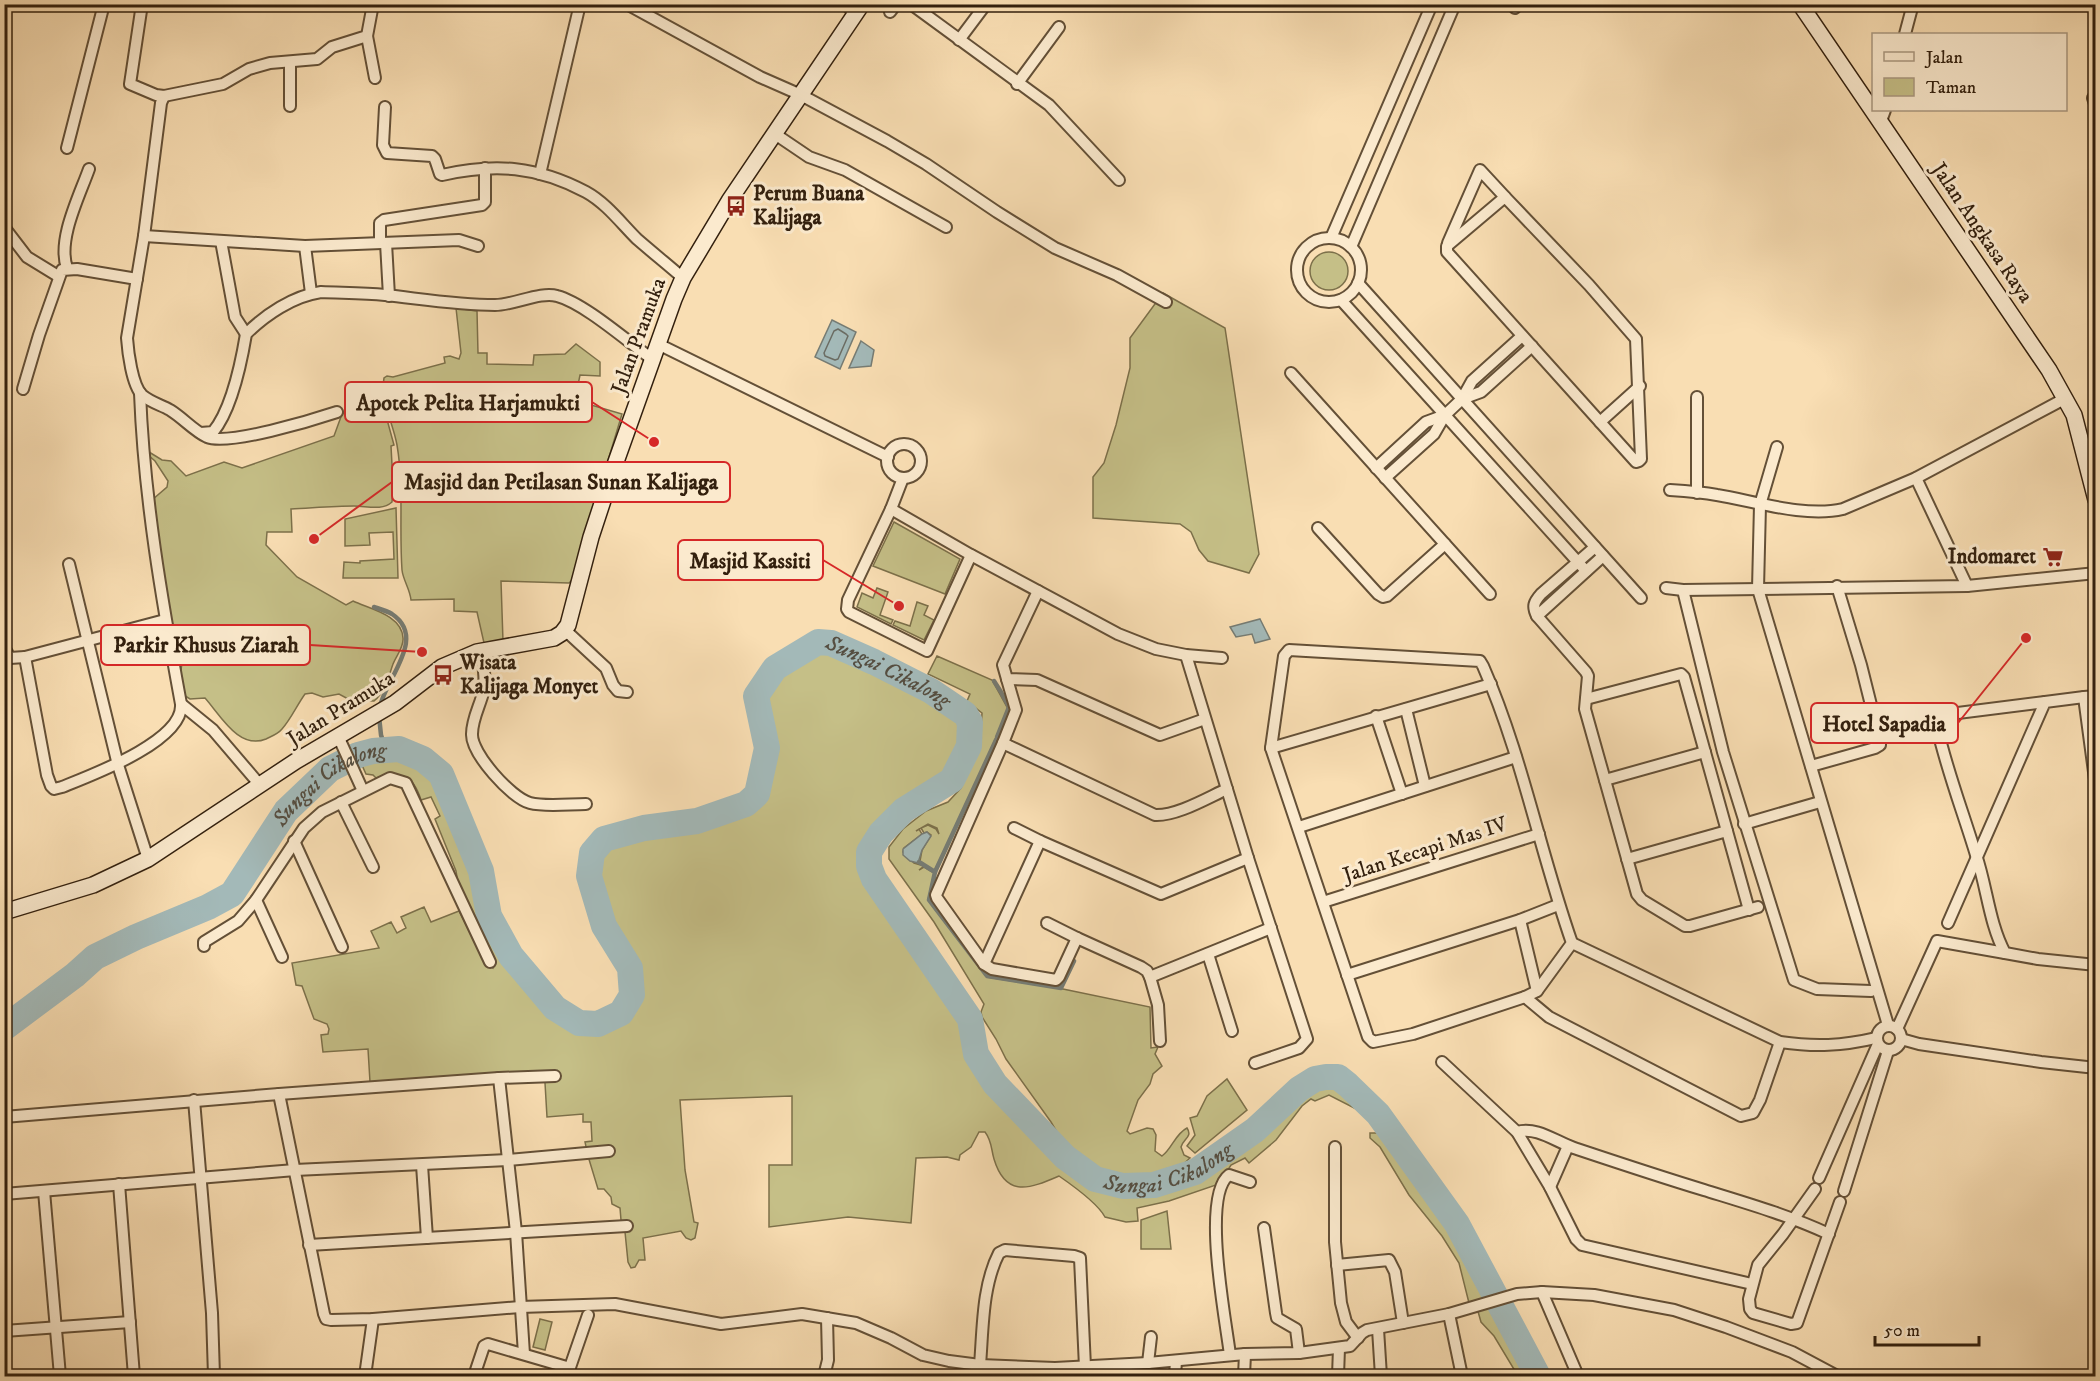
<svg xmlns="http://www.w3.org/2000/svg" width="2100" height="1381" font-family="'IM FELL DW Pica',serif">
	<rect width="100%" height="100%" fill="#f9deb3"/>
	<filter id="stains"><feTurbulence type="fractalNoise" baseFrequency=".00333" numOctaves="4"/><feColorMatrix values="0 0 0 0 .2 0 0 0 0 .09 0 0 0 0 .02 0 0 0 .5 -.17"/></filter>
	<radialGradient id="worn" r=".72"><stop offset=".6" stop-color="#630" stop-opacity="0"/><stop offset="1" stop-color="#630" stop-opacity=".3"/></radialGradient>
	<g fill="#c5bf87" stroke="#7c704a" stroke-width="1.5">
		<circle cx="1329" cy="271" r="19"/>
		<polygon points="1163,293 1225,328 1259,554 1249,573 1208,561 1199,550 1191,532 1180,524 1093,518 1093,477 1104,463 1116,425 1130,368 1130,338"/>
		<path d="M456,308L477,311L478,353H487V364L533,365L534,355L565,354L576,344L600,362V376L580,375L578,385L568,383L567,398L622,414L572,580L569,583L501,581L503,641L484,643L477,612L454,611V599L411,600C410,589 403,580 402,570C399,528 404,486 397,445C393,422 380,401 384,378L387,376L393,377L445,363L444,357L450,356L459,359L461,353Z"/>
		<path d="M370,402L383,405L394,445L391,446L393,484L392,502C382,511 367,506 354,506C334,506 312,508 291,509L292,532H267L266,545L297,577L346,605L353,601C370,609 402,615 403,638C404,647 396,656 393,664C388,678 386,691 374,701L350,700L339,694L323,697L312,693L305,694C297,705 291,719 282,729C278,734 272,736 266,739C239,750 221,716 205,698L190,699L182,694L180,676L186,638L184,631L173,625L168,612L152,500L167,487L168,481L155,461L148,455L149,452L162,460L171,461L186,476L224,462L242,468L334,436L342,414L360,404Z"/>
		<polygon points="396,508 398,578 343,578 344,562 360,563 360,561 394,559 393,532 369,533 370,545 345,546 345,519"/>
		<polygon points="894,522 960,559 945,594 873,566"/>
		<polygon points="877,588 888,592 880,615 893,620 891,624 857,607 862,593 873,598"/>
		<polygon points="917,602 928,606 924,615 934,620 924,640 893,625 895,621 910,626"/>
		<path d="M821,651C830,651 838,656 847,660C887,675 923,697 959,720C967,735 954,770 940,779C928,788 912,794 899,803C883,816 871,832 860,850L866,882L962,1022L968,1057L989,1090L1060,1163L1092,1186L1122,1194L1156,1193L1200,1180L1261,1137L1304,1095L1318,1087L1335,1085L1368,1115L1329,1095L1315,1101L1311,1099L1302,1106L1276,1140L1249,1163L1245,1158L1231,1165L1219,1184L1169,1201L1137,1208L1138,1221L1126,1222L1105,1217C1098,1204 1072,1185 1059,1176C1031,1188 1006,1199 994,1159C991,1149 992,1141 985,1132H979L971,1147L960,1155L959,1160L947,1157L916,1158L911,1223L848,1217L769,1227V1165H792V1096L680,1100L685,1170L694,1222L698,1223L695,1238L691,1240L686,1238L681,1231L643,1238L645,1260H639L635,1267L631,1268L628,1262L625,1232H622L620,1208L612,1204L611,1197L604,1189H598L588,1156L585,1142L592,1141L591,1122H583V1114L547,1117L545,1083L542,1076L443,1077L370,1082L368,1049L323,1052L321,1035L328,1034L329,1029L327,1024L314,1019L302,986L296,985L292,963L379,948L371,931L391,922L397,933L406,928L401,917L424,907L431,922L459,911L484,961L493,968L496,962L459,889L456,871L435,819L440,816L431,797L421,800C413,774 401,771 376,778L373,775L366,774L361,763L375,759L398,757L419,766L434,779L473,873L482,919L504,961L550,1015L577,1031L600,1033L626,1019L641,997L638,965L611,922L598,876L600,857L609,847L646,836L699,829L751,812L765,798L775,748L765,698L781,675Z"/>
		<path d="M937,656L992,680L1008,709L969,801L934,871L920,861L922,850L931,835L927,832L924,833L921,828L928,825L936,829L939,834L937,828L928,824L916,831L919,829L922,834L904,848L903,852L914,863L924,866L919,870L924,867L934,873L928,900L987,977L1063,989L1150,1007L1151,1048L1158,1047L1155,1054L1162,1066L1153,1074L1150,1084L1138,1100L1127,1131L1130,1134L1147,1128L1153,1129L1156,1135L1155,1151L1162,1156C1172,1149 1175,1134 1187,1128C1193,1137 1183,1139 1181,1147L1184,1155L1190,1158L1178,1169L1160,1178H1119L1080,1159L1061,1139L1051,1122L1006,1059L996,1039L982,1017L981,1012L984,1004L934,922L889,859V847L903,829L926,811L948,802L961,788L980,745L982,713L967,701L970,694L928,674Z"/>
		<polygon points="1227,1079 1247,1110 1195,1153 1187,1146 1195,1135 1190,1118 1197,1116 1207,1096"/>
		<polygon points="1370,1133 1381,1133 1450,1229 1491,1298 1469,1303 1459,1263 1442,1236 1409,1195 1380,1147 1370,1138"/>
		<polygon points="1167,1211 1171,1249 1141,1249 1141,1220"/>
		<polygon points="1492,1303 1528,1376 1518,1376 1494,1336 1481,1322 1477,1308"/>
		<polygon points="540,1319 552,1322 545,1350 533,1347"/>
	</g>
	<g fill="#a3b9b8" stroke="#767c74" stroke-width="1.5">
		<polygon points="832,320 856,332 840,369 815,357"/>
		<polygon points="861,341 874,350 871,366 849,368"/>
		<polygon points="1260,619 1270,639 1255,643 1252,634 1236,637 1230,627"/>
		<polygon points="927,832 931,836 922,850 918,863 910,861 903,855 903,849 922,834"/>
	</g>
	<g fill="none" stroke-linecap="round" stroke-linejoin="round">
		<polygon stroke="#6b6c63" stroke-width="1.5" points="838,329 846,334 848,336 838,359 835,360 825,356 824,353 834,331"/>
		<g stroke="#767c74" stroke-width="4.5">
			<path d="M374,607C380,609 387,611 392,614C428,638 385,679 380,707"/>
			<polyline points="994,681 1001,692"/>
			<polyline points="379,716 381,735 386,750"/>
			<polyline points="997,737 1009,707 1002,694"/>
			<polyline points="919,862 935,872 929,900 987,976 1061,988 1074,961"/>
			<polyline points="935,872 996,740"/>
		</g>
		<path stroke="#a3b9b8" stroke-width="26" id="s1" d="M4,1028L75,975L95,957L136,937L208,907L232,894L286,811L330,769L358,755L373,751L399,749L423,759L441,774L481,871L489,916L511,956L555,1008L579,1023L598,1024L621,1013L632,995L630,968L604,926L589,876L592,853L604,839L644,828L697,821L746,804L757,794L767,748L756,696L775,668L818,642L831,643L874,662L931,691L965,714L970,722L969,746L952,780L904,810L881,833L869,852V866L874,879L970,1019L976,1054L995,1084L1065,1157L1095,1179L1123,1186L1154,1185L1195,1172L1255,1130L1299,1089L1315,1079L1326,1077H1338L1348,1085L1378,1114L1457,1224L1538,1376"/>
		<g stroke="#645037" stroke-width="14">
			<g id="street">
				<polyline points="142,4 130,84 156,95 164,96 223,84 249,69 270,63 317,59 332,47 367,36 373,4"/>
				<polyline points="627,4 760,77 801,95 887,141 926,164 997,212 1055,248 1117,275 1166,302"/>
				<polyline points="845,4 856,14"/>
				<polyline points="911,4 1049,105 1119,180"/>
				<polyline points="1515,8 1517,4"/>
				<polyline points="890,12 896,4"/>
				<polyline points="1905,34 1913,4"/>
				<polyline points="367,36 375,78"/>
				<polyline points="959,40 986,4"/>
				<polyline points="290,62 290,106"/>
				<polyline points="1017,84 1059,27"/>
				<polyline points="2096,94 2093,98 2096,107"/>
				<path d="M164,96L161,103L144,236L127,338C128,352 132,385 142,395C150,402 161,405 170,410C183,418 194,431 207,437C228,446 313,420 337,412"/>
				<path d="M385,107L383,145L387,153L432,156L435,159L440,174L442,175C495,163 537,166 586,192C606,203 621,223 637,239C652,252 668,265 683,278"/>
				<polyline points="1881,121 1885,110"/>
				<polyline points="775,134 809,157 845,170 946,227"/>
				<polyline points="67,148 104,4"/>
				<polyline points="540,174 580,4"/>
				<polygon points="1505,197 1589,285 1636,339 1641,459 1639,461 1636,462 1447,252 1447,246"/>
				<polyline points="4,227 27,257 58,276"/>
				<polyline points="144,236 305,246 459,240 478,246"/>
				<polyline points="1331,238 1432,4"/>
				<circle cx="1329" cy="270" r="32"/>
				<polyline points="221,241 235,317 246,334"/>
				<polyline points="380,243 380,223 384,220 482,205 485,202 485,168"/>
				<polyline points="386,243 389,296"/>
				<polyline points="1448,243 1480,170 1505,197"/>
				<polyline points="305,246 311,293"/>
				<polyline points="1351,247 1455,4"/>
				<path d="M67,268C57,240 79,197 89,169"/>
				<polyline points="1358,283 1641,598"/>
				<polyline points="1341,300 1586,571"/>
				<polyline points="658,344 888,457"/>
				<polyline points="1291,373 1490,594"/>
				<polyline points="23,389 39,335 62,270 77,269 137,279"/>
				<polyline points="1697,397 1697,493"/>
				<polyline points="1462,399 1481,392 1532,346"/>
				<polyline points="1600,422 1640,386"/>
				<path d="M201,433L213,432C232,409 241,364 246,334C265,315 293,296 321,292C342,293 364,293 385,295C422,299 458,305 495,305C514,305 541,291 557,296C584,303 628,342 652,359"/>
				<circle cx="904" cy="461" r="17"/>
				<polyline points="1777,447 1760,505 1758,589 1888,1025"/>
				<polyline points="1376,468 1426,422 1445,415"/>
				<polyline points="903,478 891,509 971,555 1118,634 1156,649 1186,655 1222,658"/>
				<polyline points="1385,478 1434,434 1445,415 1462,399 1472,381 1522,336"/>
				<polyline points="1916,478 1967,586"/>
				<path d="M1670,490C1686,491 1701,492 1717,495C1754,501 1805,518 1843,509L1916,478L2066,398"/>
				<polyline points="891,509 848,600 847,609 849,612 927,651 971,555"/>
				<polyline points="1318,528 1378,594 1383,597 1387,596 1445,544"/>
				<path d="M1595,547L1541,594C1534,602 1532,606 1537,616L1586,672L1588,676L1585,709L1637,894L1642,900L1685,926H1690L1758,907"/>
				<polyline points="69,564 118,765 148,859"/>
				<polyline points="1666,588 1683,590 1967,586 2096,573"/>
				<polyline points="1683,590 1723,752 1794,980 1817,989 1871,991"/>
				<polyline points="1038,591 1003,665 1007,679 1037,680 1160,735 1205,719"/>
				<polyline points="1537,616 1603,556"/>
				<polyline points="565,630 606,668 613,685 618,691 627,692"/>
				<polyline points="4,647 10,658 25,657 165,620"/>
				<path d="M1289,650L1480,661L1483,666C1522,755 1540,852 1572,943L1537,991L1525,997L1413,1034L1373,1042L1368,1037L1271,748L1284,656Z"/>
				<path d="M481,651C483,663 486,677 484,689C481,704 472,718 472,734C471,753 511,798 530,803C545,807 569,804 586,804"/>
				<polyline points="1186,655 1248,858 1307,1039 1299,1048 1255,1063"/>
				<path d="M25,657L47,775L51,786L54,789L62,787C92,775 184,741 181,704C162,601 144,498 140,393"/>
				<path d="M1007,679L1016,710L1003,743L1009,746L1155,815C1177,816 1207,798 1227,789"/>
				<polyline points="2096,696 2084,697 2096,787"/>
				<polyline points="1586,699 1681,674 1684,677 1749,910"/>
				<path d="M2045,702L1942,715L1939,719L1937,727C1947,771 1963,812 1976,855C1987,887 1989,923 2005,953L2038,959L2096,965"/>
				<polyline points="181,704 213,730 260,785"/>
				<polyline points="1406,709 1425,786"/>
				<polyline points="1376,716 1402,794"/>
				<polyline points="338,736 363,791"/>
				<polyline points="1003,743 936,895 937,898 984,964 992,969 1056,980 1059,977 1077,938 1141,967 1147,971 1150,977 1271,928"/>
				<polyline points="1271,748 1491,684"/>
				<polyline points="1811,766 1875,748 1880,745 1880,741 1861,665 1837,586"/>
				<polyline points="1605,780 1705,752"/>
				<polyline points="341,802 373,867"/>
				<polyline points="1744,824 1820,802"/>
				<polyline points="1299,827 1516,757"/>
				<polyline points="1014,828 1040,841"/>
				<polyline points="294,841 342,947"/>
				<polyline points="1627,859 1727,831"/>
				<polyline points="256,900 282,957"/>
				<polyline points="1323,902 1539,834"/>
				<polyline points="1520,920 1537,991"/>
				<polyline points="1047,923 1077,938"/>
				<polyline points="1948,923 2045,702 2084,697"/>
				<path d="M1572,943L1780,1042C1815,1047 1842,1046 1876,1038"/>
				<polyline points="204,946 204,942 238,921 256,900 304,828 322,812 390,778 406,783 490,962"/>
				<polyline points="1208,954 1232,1031"/>
				<polyline points="984,964 1040,841 1161,894 1248,858"/>
				<polyline points="1347,975 1520,920 1558,905"/>
				<polyline points="1150,977 1158,1005 1160,1041"/>
				<polyline points="1525,997 1549,1017 1741,1116 1753,1113 1760,1100 1780,1042"/>
				<circle cx="1889" cy="1038" r="12"/>
				<polyline points="1897,1029 1937,941 2005,953"/>
				<polyline points="1901,1039 1919,1044 2041,1062 2096,1068"/>
				<polyline points="1442,1062 1517,1132 1550,1187 1576,1239 1582,1245 1752,1284"/>
				<polyline points="499,1078 516,1232 524,1354"/>
				<polyline points="279,1094 324,1314 326,1319 331,1320 373,1319 520,1307 615,1304 721,1324 802,1314 856,1323 891,1338 923,1355 949,1361 980,1365 1055,1368 1148,1363 1245,1354 1299,1353 1350,1346 1362,1333 1367,1330 1449,1314 1517,1294 1542,1292 1594,1295 1674,1310 1726,1327 1792,1352 1837,1376"/>
				<polyline points="194,1100 212,1313 214,1376"/>
				<polyline points="4,1117 279,1094 499,1078 555,1076"/>
				<path d="M1517,1132C1538,1126 1557,1143 1577,1149C1619,1163 1661,1177 1704,1190C1746,1203 1788,1215 1829,1234"/>
				<polyline points="1335,1147 1335,1242 1341,1303 1346,1322 1358,1338"/>
				<polyline points="422,1165 427,1238"/>
				<polyline points="1819,1178 1878,1044"/>
				<polyline points="119,1184 134,1376"/>
				<polyline points="1550,1187 1568,1146"/>
				<polyline points="1815,1189 1783,1234 1758,1265 1749,1299 1750,1309 1753,1313 1791,1324 1797,1323 1840,1202"/>
				<polyline points="44,1191 60,1376"/>
				<polyline points="1844,1191 1888,1051"/>
				<polyline points="4,1194 295,1170 508,1160 609,1151"/>
				<polyline points="1264,1228 1276,1313 1277,1318 1296,1329 1299,1353"/>
				<polyline points="309,1245 627,1226"/>
				<polyline points="1337,1265 1389,1260 1395,1272 1403,1323"/>
				<polyline points="1542,1292 1578,1376"/>
				<polyline points="1449,1314 1462,1376"/>
				<polyline points="1378,1329 1381,1376"/>
				<polyline points="4,1331 130,1322"/>
				<path d="M1230,1355C1226,1321 1201,1196 1229,1175L1250,1182"/>
				<polyline points="1148,1363 1151,1337"/>
				<path d="M980,1365C983,1329 982,1286 999,1253L1005,1250L1074,1256L1080,1258L1085,1367"/>
				<polyline points="365,1376 373,1319"/>
				<polyline points="474,1376 484,1346 488,1344 570,1368"/>
				<polyline points="567,1376 588,1315"/>
				<polyline points="824,1376 828,1360 827,1318"/>
				<polyline points="1175,1376 1176,1361"/>
				<polyline points="1244,1376 1245,1354"/>
				<polyline points="1338,1376 1339,1348"/>
			</g>
		</g>
		<g stroke="#33200e" stroke-width="18">
			<g id="secondary">
				<polyline points="1800,4 2049,370 2074,415 2096,500"/>
				<polyline points="4,912 93,885 148,859 296,761 395,703 442,667 477,652 554,638 562,633 568,625 591,537 612,473 674,299 683,278 729,201 862,4"/>
			</g>
		</g>
		<use href="#street" stroke="#fbeace" stroke-width="10"/>
		<use href="#secondary" stroke="#fbeace" stroke-width="15"/>
	</g>
	<defs>
		<g id="bus-bare" transform="scale(1.62)"><path d="M-5-6H5V4H4V6H2V4H-2V6H-4V4H-5ZM-3.5-4V0h7V-4ZM-3.5 1.2v1.5H-2V1.2ZM2 1.2v1.5H3.5V1.2Z" fill="#8f2418" stroke="#fbeace" stroke-width="2.5" paint-order="stroke"/></g>
		<g id="supermarket-bare" transform="scale(1.62)"><path d="M-6-5.5h2.5l.6 2H6L4.5 2H-2.5L-4.4-4H-6ZM-1.5 3.2a1.3 1.3 0 1 0 .1 0ZM3 3.2a1.3 1.3 0 1 0 .1 0Z" fill="#8f2418" stroke="#fbeace" stroke-width="2.5" paint-order="stroke"/></g>
	</defs>
	<g fill-rule="evenodd">
		<use href="#bus-bare" x="736" y="206"/>
		<use href="#supermarket-bare" x="2053" y="557"/>
		<use href="#bus-bare" x="443" y="675"/>
	</g>
	<g text-anchor="middle" dominant-baseline="central" stroke-width="6" stroke-linejoin="round" paint-order="stroke">
		<g font-size="21" font-weight="bold" fill="#33200e" stroke="#fbeace" text-anchor="start">
			<text x="753" y="194">Perum Buana<tspan x="753" dy="24">Kalijaga</tspan></text>
			<text x="2036" y="557" text-anchor="end">Indomaret</text>
			<text x="460" y="663">Wisata<tspan x="460" dy="24">Kalijaga Monyet</tspan></text>
		</g>
		<g font-size="21" fill="#33200e" stroke="#fbeace">
			<text transform="translate(1982 233) rotate(56)">Jalan Angkasa Raya</text>
			<text transform="translate(639 336) rotate(-70)">Jalan Pramuka</text>
			<text transform="translate(341 709) rotate(-32)">Jalan Pramuka</text>
			<text transform="translate(1425 850) rotate(-18)">Jalan Kecapi Mas IV</text>
		</g>
		<g font-size="22" font-style="italic" fill="#554e41" stroke="#fbeace">
			<text stroke="none"><textPath href="#s1" startOffset="1500">Sungai Cikalong</textPath></text>
			<text stroke="none"><textPath href="#s1" startOffset="418">Sungai Cikalong</textPath></text>
			<text stroke="none"><textPath href="#s1" startOffset="2256">Sungai Cikalong</textPath></text>
		</g>
	</g>
	<path fill="none" stroke="#d62828" stroke-width="2" d="M654 442L592 402M314 539L392 482M899 606L823 560M422 652L310 645M2026 638L1958 723"/>
	<g fill="#d62828" stroke="#fbeace" stroke-width="2">
		<circle cx="654" cy="442" r="6"/>
		<circle cx="314" cy="539" r="6"/>
		<circle cx="899" cy="606" r="6"/>
		<circle cx="422" cy="652" r="6"/>
		<circle cx="2026" cy="638" r="6"/>
	</g>
	<g fill="#fbeace" stroke="#d62828" stroke-width="2">
		<rect x="345" y="382" width="247" height="40" rx="6"/>
		<rect x="392" y="462" width="338" height="40" rx="6"/>
		<rect x="678" y="540" width="145" height="40" rx="6"/>
		<rect x="101" y="625" width="209" height="40" rx="6"/>
		<rect x="1811" y="703" width="147" height="40" rx="6"/>
	</g>
	<g font-size="22" text-anchor="middle" font-weight="bold" fill="#33200e">
		<text x="468" y="410">Apotek Pelita Harjamukti</text>
		<text x="561" y="489">Masjid dan Petilasan Sunan Kalijaga</text>
		<text x="750" y="568">Masjid Kassiti</text>
		<text x="206" y="652">Parkir Khusus Ziarah</text>
		<text x="1884" y="731">Hotel Sapadia</text>
	</g>
	<rect width="2100" height="1381" fill="none" stroke="#f9deb3" stroke-width="24"/>
	<rect x="6" y="6" width="2088" height="1369" fill="none" stroke="#33200e" stroke-width="3"/>
	<rect x="12" y="12" width="2076" height="1357" fill="none" stroke="#33200e" stroke-width="1.5"/>
	<rect x="1872" y="33" width="195" height="78" fill="#fbeace" stroke="#ab9981" stroke-width="1.5"/>
	<rect x="1884" y="52" width="30" height="9" fill="#fbeace" stroke="#ab9981" stroke-width="1.5"/>
	<text x="1926" y="63" font-size="18" fill="#33200e">Jalan</text>
	<rect x="1884" y="78" width="30" height="18" fill="#c5bf87" stroke="#ab9981" stroke-width="1.5"/>
	<text x="1926" y="93" font-size="18" fill="#33200e">Taman</text>
	<path d="M1875 1336v9h104v-9" fill="none" stroke="#33200e" stroke-width="3"/>
	<text x="1884" y="1336" font-size="18" fill="#33200e" stroke="#fbeace" stroke-width="4.5" paint-order="stroke">50 m</text>
	<rect width="100%" height="100%" filter="url(#stains)"/>
	<rect width="100%" height="100%" fill="url(#worn)"/>
</svg>
